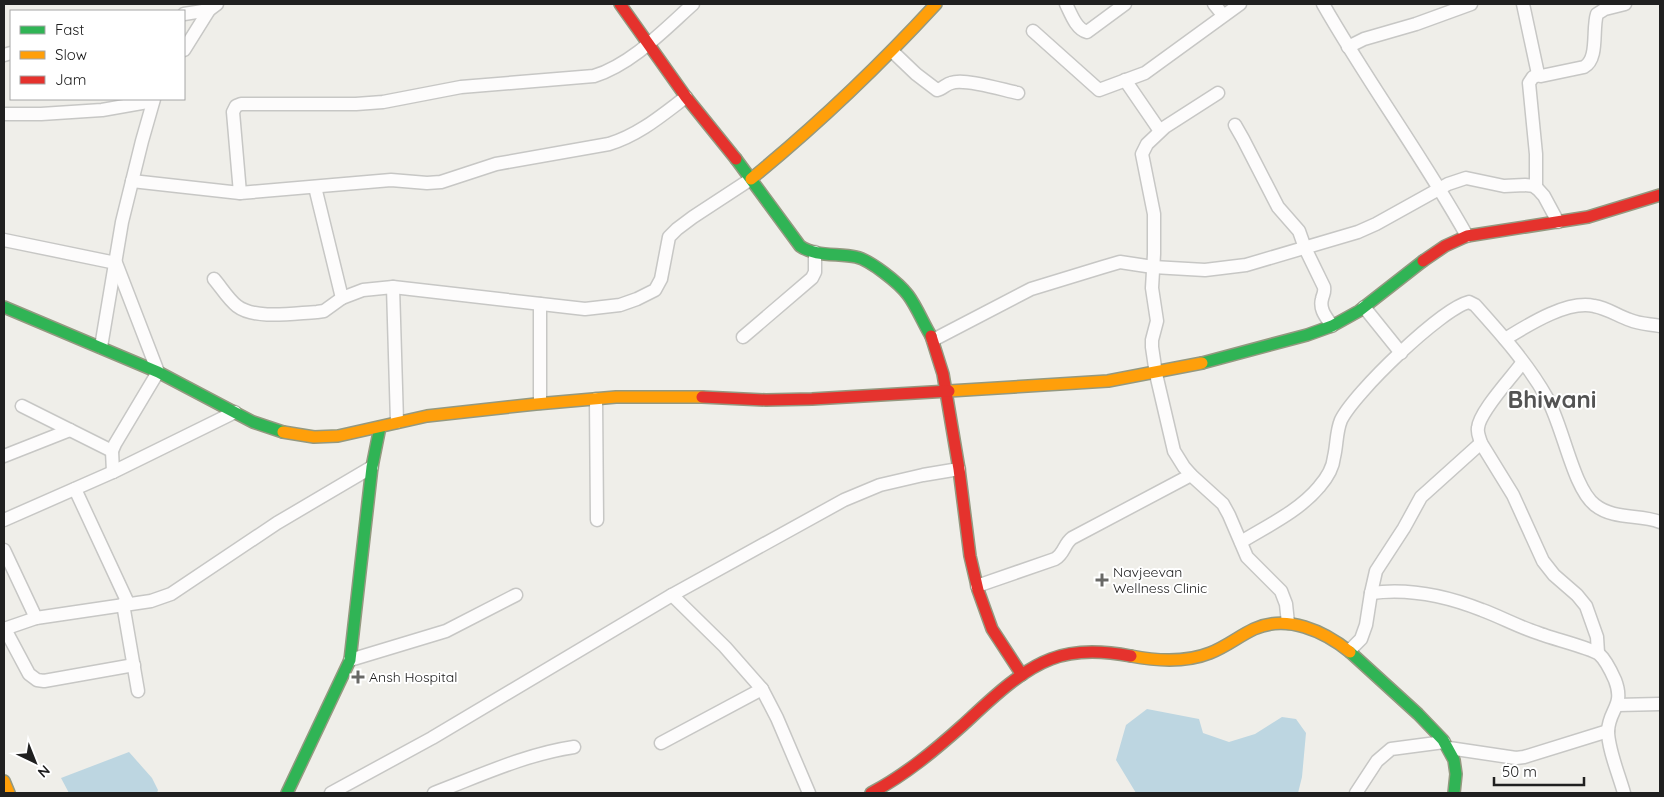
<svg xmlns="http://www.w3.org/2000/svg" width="1664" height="797" font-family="Quicksand,sans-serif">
	<rect width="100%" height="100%" fill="#efeee9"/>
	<g fill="#bdd6e1">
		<polygon points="1147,709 1199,719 1203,733 1229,742 1255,734 1282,717 1296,719 1306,733 1302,777 1298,793 1136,793 1116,760 1126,725"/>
		<polygon points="129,752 152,778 158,790 157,793 69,793 61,778"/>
	</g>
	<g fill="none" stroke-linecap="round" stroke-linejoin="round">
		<g stroke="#c7c7c5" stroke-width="15">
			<g id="street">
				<path d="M1066,4C1071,14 1076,29 1087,32L1125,4"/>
				<polyline points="1214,4 1223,15"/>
				<path d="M1323,4C1368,83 1423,157 1467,236"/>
				<path d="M1523,4L1538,74L1541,76L1584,67C1599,59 1592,29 1597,14L1605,9L1625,4"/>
				<polyline points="184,14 209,10"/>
				<polyline points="1033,31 1099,90 1145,73 1240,4"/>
				<polyline points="1348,47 1364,39 1416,24 1471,4"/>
				<polyline points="184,50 209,10 217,4"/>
				<path d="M893,52L916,74L937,90C943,89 946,84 951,83C965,78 1003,90 1018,93"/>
				<polyline points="4,55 11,53"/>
				<polyline points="1125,80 1160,131"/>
				<polyline points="1218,93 1165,127 1147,144 1142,154 1154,214 1154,254 1152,288 1157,321 1152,340 1152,347 1156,374 1174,451 1184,467 1191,475 1223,504 1229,515 1247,557 1281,591 1286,604 1288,623"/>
				<polyline points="4,114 41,114 102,110 153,101"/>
				<path d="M1235,125L1243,139L1278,207L1299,231L1305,248L1324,287C1325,293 1323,294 1322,299C1319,310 1327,318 1332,326"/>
				<path d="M132,181L240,193L233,112L236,106L241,104H356L383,102L461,87L594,76C632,64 664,30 693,4"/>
				<polyline points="315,187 342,298 363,290 393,287 585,309 620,305 637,299 655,290 661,279 669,237 677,229 693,217 751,179"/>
				<polyline points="1536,188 1536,154 1529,83 1533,77 1539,75"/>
				<path d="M240,193L391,180L427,183L441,182L496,164L609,144C639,135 662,115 686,97"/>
				<polyline points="4,240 116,263 158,372 115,444 112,451 113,472"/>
				<path d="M214,279C221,287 228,299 237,306C255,320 295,313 317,312L324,311L342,298"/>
				<polyline points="393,287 397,422"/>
				<polyline points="540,304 540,403"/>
				<polyline points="1364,307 1401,353"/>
				<polyline points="743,337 812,278 815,272 815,252"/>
				<path d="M1505,339C1528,325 1567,300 1594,306C1607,308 1618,316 1630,320C1639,324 1650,324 1660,326"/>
				<polyline points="933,340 1031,289 1103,267 1120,262 1153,267 1205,270 1246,265 1358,232 1376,224 1448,184 1466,178 1504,186 1525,185 1535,186 1544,196 1558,222"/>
				<polyline points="101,347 122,222 142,141 154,99"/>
				<path d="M1522,363C1512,377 1479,412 1478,428C1477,433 1480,439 1481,443L1513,495L1543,561L1554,575L1577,595L1586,606L1597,637L1598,653"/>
				<polyline points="596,399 597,520"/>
				<polyline points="22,406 112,451"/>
				<polyline points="4,456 70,430"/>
				<polyline points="75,489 128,603"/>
				<polyline points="4,520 113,472 235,412"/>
				<path d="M1241,542C1267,526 1299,511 1319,487C1326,479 1333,468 1334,457C1337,445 1336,432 1341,420C1354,393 1441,309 1469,302L1475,305C1501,334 1528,364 1547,398C1563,426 1573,488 1595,505C1614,520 1639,514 1660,522"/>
				<polyline points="4,550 36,618"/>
				<path d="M977,586L1055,559C1064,554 1064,544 1072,538L1191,475"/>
				<path d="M1371,593C1408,588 1447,596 1482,610C1501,617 1519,627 1538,633C1550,638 1591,648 1599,654C1606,660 1611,671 1615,680C1625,706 1609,709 1608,731C1608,749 1619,775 1624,793"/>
				<polyline points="672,595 725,647 762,689 777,718 809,793"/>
				<polyline points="123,604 138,691"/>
				<polyline points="4,629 36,618 151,601 171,594 277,523 372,467"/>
				<polyline points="5,629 29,674 37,680 44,681 134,665"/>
				<polyline points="1350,650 1361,639 1366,625 1371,593 1376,571 1404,528 1421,497 1481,443"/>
				<polyline points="350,660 446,631 516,595"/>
				<polyline points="1617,705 1660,704"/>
				<polyline points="661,743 762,689"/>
				<polyline points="1449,748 1516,758 1524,757 1608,731"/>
				<polyline points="331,793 432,738 672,595 844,500 880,485 923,475 959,469"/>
				<path d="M434,793C479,776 526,754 574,747"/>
				<polyline points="1356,793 1377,761 1391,749 1444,742"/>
			</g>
		</g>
		<g stroke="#949980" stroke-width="14">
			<g id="fast">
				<path d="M736,159L800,246C815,257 838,253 856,257C870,260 899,283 908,295C917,307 923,323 931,336"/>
				<polyline points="4,307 158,372 253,422 283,432"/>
				<polyline points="1202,363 1307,335 1332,326 1359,311 1423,261"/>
				<polyline points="1350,652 1418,714 1443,740 1454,760 1456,774 1454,793"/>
				<polyline points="287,793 350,660 372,467 380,427"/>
			</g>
		</g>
		<g stroke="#949980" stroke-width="14">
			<g id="slow">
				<path d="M751,179C817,125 878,67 936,4"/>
				<polyline points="949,391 1108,381 1202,363"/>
				<polyline points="283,432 314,437 338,436 427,416 536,404 616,397 702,397"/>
				<path d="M1131,656C1157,661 1185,663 1210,653C1226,647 1239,636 1254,629C1287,614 1324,631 1350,652"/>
				<polyline points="4,781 9,793"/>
			</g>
		</g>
		<g stroke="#949980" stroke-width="14">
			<g id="jam">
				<polyline points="620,4 686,97 736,159"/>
				<polyline points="1423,261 1445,246 1467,236 1588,217 1660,195"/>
				<polyline points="931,336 943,374 959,469 970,556 978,590 992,629 1022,675"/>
				<polyline points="702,397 766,400 812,399 949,391"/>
				<path d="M871,793C905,775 934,751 963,725C988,702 1019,671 1051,659C1076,649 1105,651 1131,656"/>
			</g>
		</g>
		<use href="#street" stroke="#fdfcfc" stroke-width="12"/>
		<use href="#fast" stroke="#30b455" stroke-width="11"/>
		<use href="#slow" stroke="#ff9f0a" stroke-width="11"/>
		<use href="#jam" stroke="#e5322d" stroke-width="11"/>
	</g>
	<g fill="#686866" stroke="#fff" stroke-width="2">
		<path d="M1099.5 572.5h5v5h5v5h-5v5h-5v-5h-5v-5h5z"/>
		<path d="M355.5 669.5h5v5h5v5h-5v5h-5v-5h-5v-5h5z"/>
	</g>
	<g text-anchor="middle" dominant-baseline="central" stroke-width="4" stroke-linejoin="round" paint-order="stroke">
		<g font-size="14" fill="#202020" stroke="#fff" text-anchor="start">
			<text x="1113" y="572">Navjeevan<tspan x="1113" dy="16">Wellness Clinic</tspan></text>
			<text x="369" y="677">Ansh Hospital</text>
		</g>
		<g font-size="24" font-weight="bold" fill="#535353" stroke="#fff">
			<text x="1552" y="399">Bhiwani</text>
		</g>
	</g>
	<rect width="1664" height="797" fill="none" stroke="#202020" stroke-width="10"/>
	<rect x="10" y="10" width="175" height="90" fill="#ffffff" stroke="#a6a6a6"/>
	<rect x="20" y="26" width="25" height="8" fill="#30b455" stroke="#a6a6a6"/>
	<text x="55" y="35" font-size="15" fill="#202020">Fast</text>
	<rect x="20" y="51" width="25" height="8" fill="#ff9f0a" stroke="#a6a6a6"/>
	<text x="55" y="60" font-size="15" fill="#202020">Slow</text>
	<rect x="20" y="76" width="25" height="8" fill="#e5322d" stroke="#a6a6a6"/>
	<text x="55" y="85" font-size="15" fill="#202020">Jam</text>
	<g transform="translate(35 762) rotate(137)" stroke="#ffffff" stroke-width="4" paint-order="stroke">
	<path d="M0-4L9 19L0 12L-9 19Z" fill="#202020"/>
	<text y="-8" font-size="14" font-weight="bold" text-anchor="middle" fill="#202020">N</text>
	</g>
	<path d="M1494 777v8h90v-8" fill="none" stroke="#202020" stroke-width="2.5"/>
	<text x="1502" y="777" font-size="15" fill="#202020" stroke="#ffffff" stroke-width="4" paint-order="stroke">50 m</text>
</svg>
